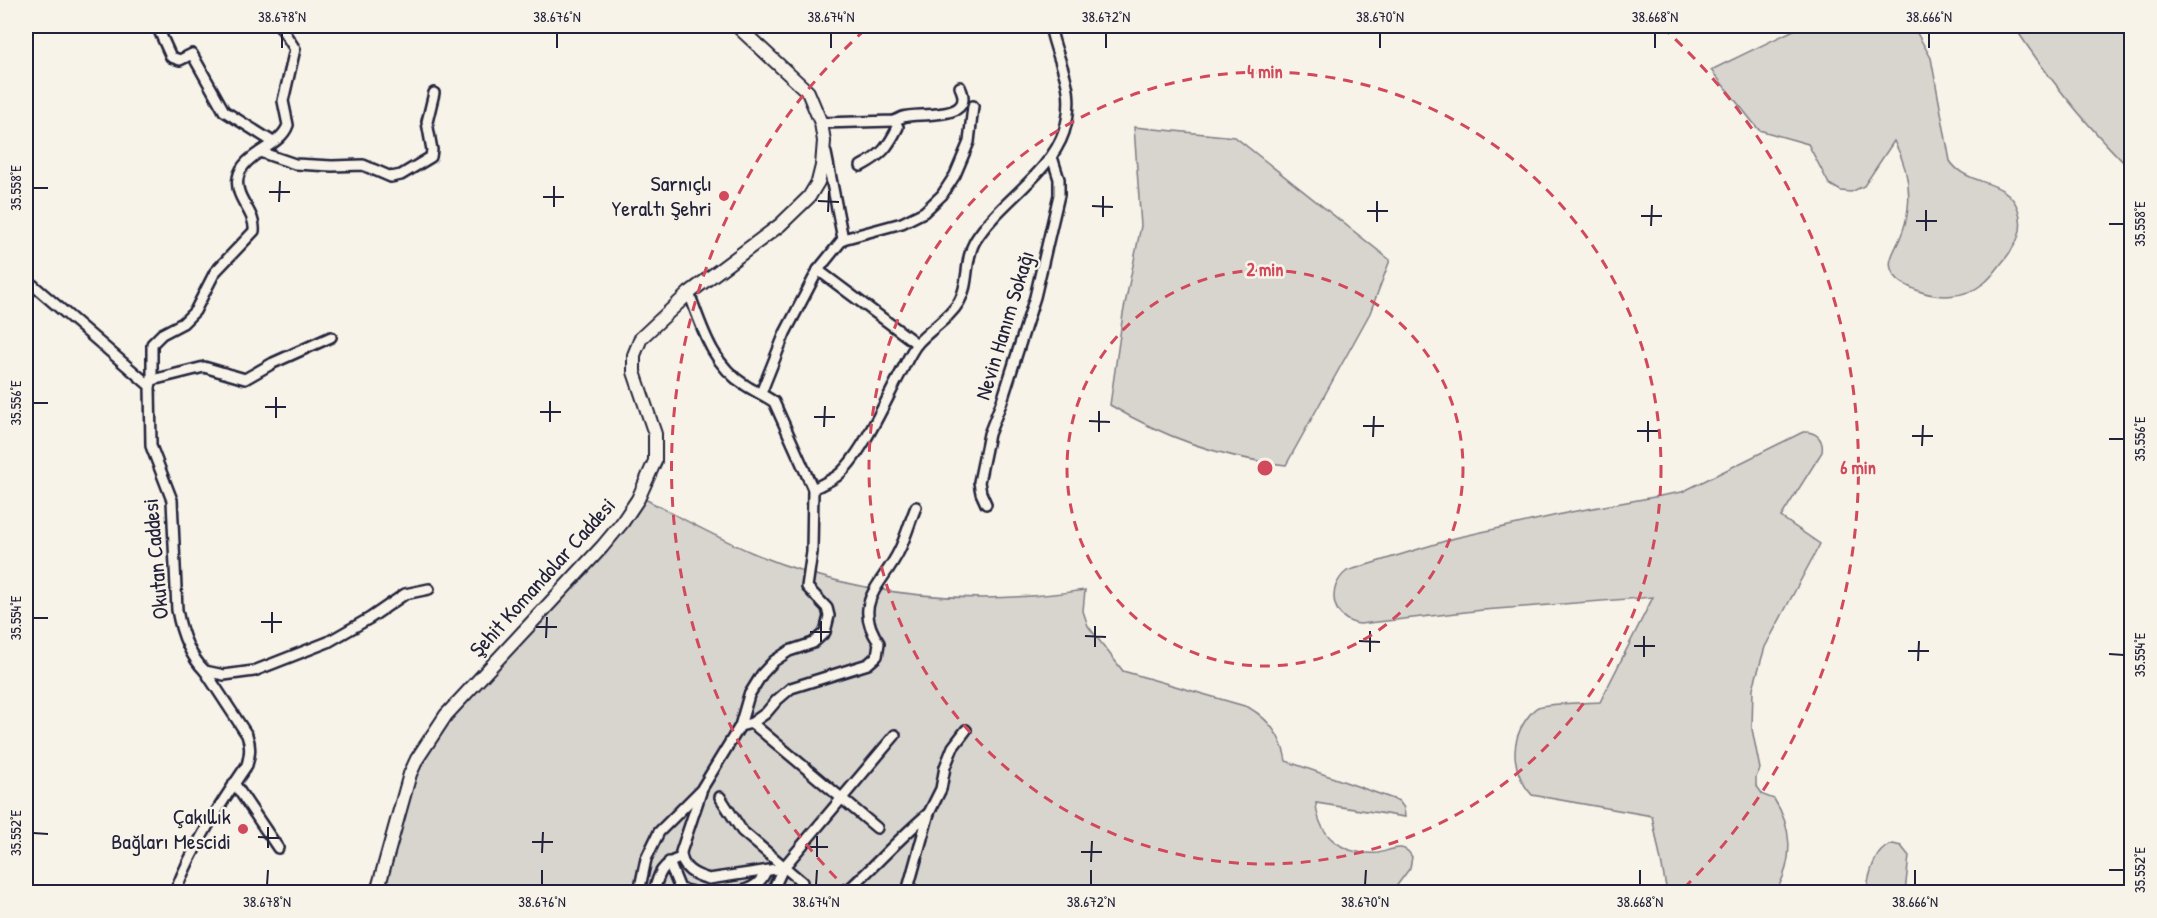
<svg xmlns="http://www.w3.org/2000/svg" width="2157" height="918" font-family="'Patrick Hand',sans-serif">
	<rect width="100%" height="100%" fill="#f7f3e8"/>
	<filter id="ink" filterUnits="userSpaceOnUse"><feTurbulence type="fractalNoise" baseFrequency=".0167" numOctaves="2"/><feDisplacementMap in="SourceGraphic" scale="12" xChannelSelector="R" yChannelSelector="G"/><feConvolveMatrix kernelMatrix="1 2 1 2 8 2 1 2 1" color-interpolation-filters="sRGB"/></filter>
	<g filter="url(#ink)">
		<g fill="#d8d5cf" stroke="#7d7c85" stroke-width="1.5">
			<path d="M1802,26H1913L1931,58L1950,161C1967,187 2006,177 2018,209C2025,229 2017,244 2005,259C1998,267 1992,277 1984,283C1965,299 1935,299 1914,289C1907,286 1899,282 1895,276C1884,263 1895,251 1900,238C1904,229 1907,218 1908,208C1911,184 1905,162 1894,141L1864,186L1851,192L1841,191L1829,184L1808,144L1759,130L1711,70Z"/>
			<path d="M2014,26H2131V170C2087,126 2048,78 2014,26Z"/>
			<path d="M1134,127L1235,137L1390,260L1370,313L1286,465C1222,458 1165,438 1110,405L1123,314L1141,226Z"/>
			<path d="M1803,432C1816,431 1824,439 1822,452L1781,517L1820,544L1765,647L1753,688L1752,729L1760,769L1756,777V785L1763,795L1774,799C1792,827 1794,858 1778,888L1764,892H1667L1652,816L1532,795C1513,774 1509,745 1525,721C1528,717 1533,709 1538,707C1548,703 1586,703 1600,702L1653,597L1483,610L1360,624C1332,621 1325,588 1347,571L1455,538L1571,512L1682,492Z"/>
			<path d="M643,498C679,517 715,537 753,553C859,597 972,607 1085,590L1083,611L1088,626L1123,671L1248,707C1269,719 1282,737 1286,761L1399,801L1404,808L1405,817L1316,803C1318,837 1344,856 1378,853C1385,852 1394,847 1401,848C1407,849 1409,852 1412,857L1410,868L1392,892H376L423,748Z"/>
			<path d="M1893,844L1901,846L1909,856L1905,892H1866C1869,876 1874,848 1893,844Z"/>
		</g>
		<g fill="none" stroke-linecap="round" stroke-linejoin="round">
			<g stroke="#22223b" stroke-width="14">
				<g id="minor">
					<polyline points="157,26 171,57 180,60 192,54 224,111 273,142"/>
					<path d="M821,123L894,121C897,120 900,118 903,117C918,112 977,122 960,87"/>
					<polyline points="260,152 295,164 332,166 363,165 391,177 401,175 431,157 432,150 427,122 434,93"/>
					<polyline points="826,153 843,239"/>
					<path d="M861,166C882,155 888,147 898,127L894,121"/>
					<polyline points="818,270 917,344"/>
					<path d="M26,279L150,386L151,446L172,500L177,610C181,632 189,655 205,671L247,735C251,746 250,754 247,765C219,806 193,846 175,892"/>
					<polyline points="152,380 204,367 245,379 273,363 331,337"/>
					<path d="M150,386L152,380V344L162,334L183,323L195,311L215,272L254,231C256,212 234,198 238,178C242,153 280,148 288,125L283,101L295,49L280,26"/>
					<polyline points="761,393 785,333 818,270 843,239 902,223 924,212 942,195 955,175 969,142 973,106"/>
					<path d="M813,489C820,485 830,481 837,476C861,457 884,404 899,376C905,365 910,353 917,344C930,329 949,319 959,302C970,283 964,260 975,241C998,203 1050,174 1064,132C1078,87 1058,66 1050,26"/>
					<polyline points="986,504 981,493 979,482 989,434 1002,401 1035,297 1059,195 1059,179 1052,157"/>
					<polyline points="205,671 224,675 254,671 328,642 370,618 405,594 429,589"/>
					<polyline points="752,723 877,828"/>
					<path d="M740,726L752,723L766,713L777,700L791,688L868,664L877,656L879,643C851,602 882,586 899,551C906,537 910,521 916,507"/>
					<polyline points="234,783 278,848"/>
					<path d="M701,792L681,852C681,869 695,875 709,879L783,868"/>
					<polyline points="720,797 742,831 802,882"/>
					<polyline points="929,813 941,789 945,767 953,747 966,730"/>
					<polyline points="669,862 680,889 693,892"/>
					<path d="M639,892L646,859L659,832L701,790L740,726L749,695L762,674L774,661L789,651L813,643L825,632L829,616L827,608L807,587L812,552L813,489L774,402C764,395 754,391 745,385C712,365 702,327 689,293"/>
					<path d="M654,892C658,875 662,863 681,858"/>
					<path d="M737,892C751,889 760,885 766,871"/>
					<polyline points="770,892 773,890 783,868 895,735"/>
					<path d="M846,892C874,867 899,838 929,813L907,892"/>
				</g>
			</g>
			<g stroke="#22223b" stroke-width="16">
				<polyline id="major" points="377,892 410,774 417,759 446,715 602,547 622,523 638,499 655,461 655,434 634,372 634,355 641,338 689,293 780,225 809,197 818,182 822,166 824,141 821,123 808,92 737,26"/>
			</g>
			<use href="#minor" stroke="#f7f3e8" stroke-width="9"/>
			<use href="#major" stroke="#f7f3e8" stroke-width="12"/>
		</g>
	</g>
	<path fill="none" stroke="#22223b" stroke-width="2" d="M282,48V33M557,48V33M831,48V33M1106,48V33M1380,48V33M1655,48V33M1929,48V33M33,188H48M269,192H290M543,197H564M818,201L839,202M279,202L280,181M1092,206L1113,207M554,207V186M1367,211H1388M828,212L829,191M1641,216H1662M1103,217V196M1916,221H1937M1377,222V201M2109,224H2124M1651,226L1652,205M1926,231V210M33,403H48M265,407H286M540,412H561M814,417H835M276,418V397M1089,421L1110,422M550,422V401M1363,426H1384M824,427L825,406M1637,431H1658M1099,432V411M1912,436H1933M1373,437L1374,416M2109,439H2124M1648,442V421M1922,446L1923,425M33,618H48M261,622H282M536,627H557M810,632H831M272,633V612M1085,636L1106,637M546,638L547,617M1359,641L1380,642M821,642V621M1634,646H1655M1095,647V626M1908,651H1929M1370,652V631M2109,654L2124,655M1644,657V636M1918,661L1919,641M33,833L48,834M258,837L279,838M532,842H553M807,847H828M268,848V827M1081,852H1102M542,853L543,832M817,857V836M1091,862L1092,841M2109,870H2124M267,885L268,870M542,885V870M816,885L817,870M1091,885V870M1365,885L1366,870M1640,885V870M1915,885V870"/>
	<g fill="none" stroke="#d1495b" stroke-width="3" stroke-dasharray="10 8">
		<circle cx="1265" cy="468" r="198"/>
		<circle cx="1265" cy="468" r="396"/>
		<path d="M849 891A593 593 0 0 1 868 27M1662 27A593 593 0 0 1 1681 891"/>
	</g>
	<g fill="#d1495b" stroke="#f7f3e8" stroke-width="2">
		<circle cx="724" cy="196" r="6"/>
		<circle cx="243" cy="829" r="6"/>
	</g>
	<g text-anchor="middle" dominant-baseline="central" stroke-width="5" stroke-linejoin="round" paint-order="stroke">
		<g font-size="22" fill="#22223b" stroke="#f7f3e8" text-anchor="end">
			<text x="712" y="183">Sarnıçlı<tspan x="712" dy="25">Yeraltı Şehri</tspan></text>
			<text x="231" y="816">Çakıllık<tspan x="231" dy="25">Bağları Mescidi</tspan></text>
		</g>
		<g font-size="22" fill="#22223b" stroke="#f7f3e8">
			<text transform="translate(1004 325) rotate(-73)">Nevin Hanım Sokağı</text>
			<text transform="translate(155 559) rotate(-95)">Okutan Caddesi</text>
			<text transform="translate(542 577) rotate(-48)">Şehit Komandolar Caddesi</text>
		</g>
	</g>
	<circle cx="1265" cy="468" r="9" fill="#d1495b" stroke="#f7f3e8" stroke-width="3"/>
	<g font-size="18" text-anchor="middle" font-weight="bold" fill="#d1495b" stroke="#f7f3e8" stroke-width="5" stroke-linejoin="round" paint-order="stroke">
		<text x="1265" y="78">4 min</text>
		<text x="1265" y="276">2 min</text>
		<text x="1858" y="474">6 min</text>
	</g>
	<rect width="2157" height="918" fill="none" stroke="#f7f3e8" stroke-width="66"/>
	<rect x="33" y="33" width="2091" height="852" fill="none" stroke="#22223b" stroke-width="2"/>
	<g font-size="15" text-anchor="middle" fill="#22223b">
		<text x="282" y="22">38.678°N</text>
		<text x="557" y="22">38.676°N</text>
		<text x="831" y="22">38.674°N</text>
		<text x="1106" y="22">38.672°N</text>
		<text x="1380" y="22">38.670°N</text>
		<text x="1655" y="22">38.668°N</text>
		<text x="1929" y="22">38.666°N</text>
		<text transform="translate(16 188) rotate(-90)" y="5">35.558°E</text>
		<text transform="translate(2140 224) rotate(-90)" y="5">35.558°E</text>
		<text transform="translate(16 403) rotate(-90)" y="5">35.556°E</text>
		<text transform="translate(2140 439) rotate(-90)" y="5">35.556°E</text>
		<text transform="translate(16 618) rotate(-90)" y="5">35.554°E</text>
		<text transform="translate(2140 655) rotate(-90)" y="5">35.554°E</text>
		<text transform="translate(16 833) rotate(-90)" y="5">35.552°E</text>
		<text transform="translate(2140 870) rotate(-90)" y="5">35.552°E</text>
		<text x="267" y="907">38.678°N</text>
		<text x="542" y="907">38.676°N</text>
		<text x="816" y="907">38.674°N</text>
		<text x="1091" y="907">38.672°N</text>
		<text x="1365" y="907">38.670°N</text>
		<text x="1640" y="907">38.668°N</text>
		<text x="1915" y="907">38.666°N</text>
	</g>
</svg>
